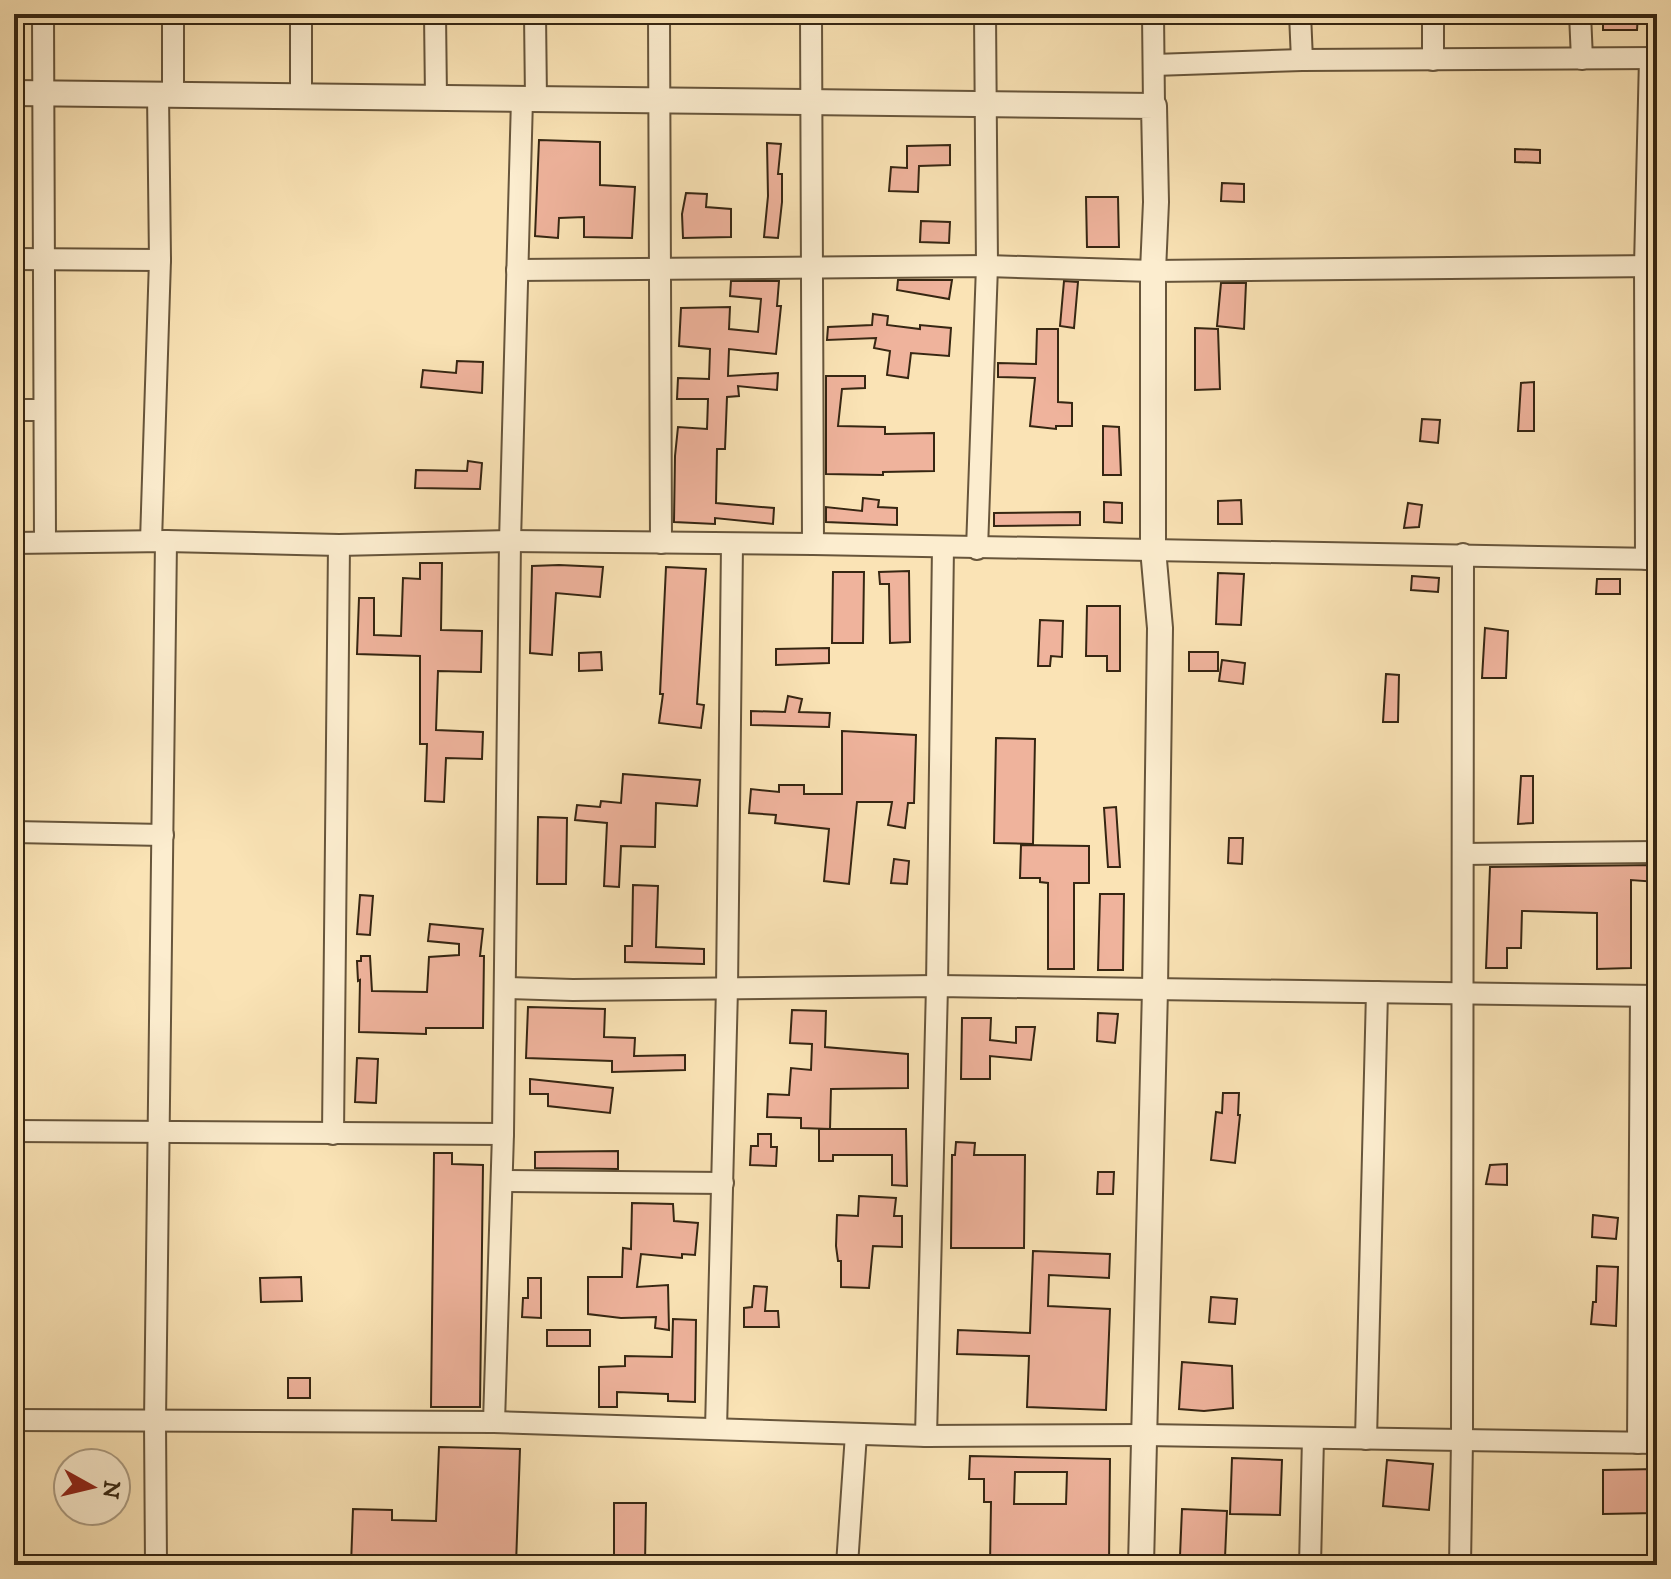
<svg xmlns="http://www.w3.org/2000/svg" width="1671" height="1579" font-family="'IM FELL DW Pica',serif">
	<rect width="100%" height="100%" fill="#fae3b5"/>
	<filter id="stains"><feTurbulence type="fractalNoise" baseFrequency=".0025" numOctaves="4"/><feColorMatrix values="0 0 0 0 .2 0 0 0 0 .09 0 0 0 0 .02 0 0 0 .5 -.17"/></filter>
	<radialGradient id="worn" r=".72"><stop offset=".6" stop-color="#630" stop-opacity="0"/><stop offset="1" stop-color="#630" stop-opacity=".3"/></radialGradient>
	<g fill="#efb39c" stroke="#362612" stroke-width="2" fill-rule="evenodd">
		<polygon points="1603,14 1638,14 1637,30 1603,30"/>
		<polygon points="539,140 600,142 600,185 635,187 632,238 584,237 584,217 559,218 558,238 535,236"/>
		<polygon points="767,143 781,144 778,174 782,174 782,202 778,238 764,237 768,196"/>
		<polygon points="950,145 950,165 919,166 918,192 889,191 891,167 907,168 907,146"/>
		<polygon points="1515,149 1540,150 1540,163 1515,162"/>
		<polygon points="1222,183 1244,184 1244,202 1221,201"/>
		<polygon points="686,193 707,194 706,207 731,209 731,237 683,238 682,214"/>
		<polygon points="1086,197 1118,197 1119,247 1087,247"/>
		<polygon points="921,221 950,222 949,243 920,242"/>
		<polygon points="898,280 952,280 949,299 897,290"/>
		<polygon points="731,281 779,281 777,306 781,306 776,354 729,349 728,376 778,373 777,390 738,386 739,396 727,397 725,449 717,449 716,503 774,508 773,524 715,518 715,524 674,522 675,456 678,427 707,429 708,399 677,399 678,378 709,379 710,349 679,346 681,308 730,307 729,329 758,332 761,299 730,296"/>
		<polygon points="1064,281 1078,282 1074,328 1060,326"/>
		<polygon points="1221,283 1246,283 1244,329 1217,326"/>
		<polygon points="873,314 888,316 887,325 920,329 920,325 951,328 949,356 911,353 908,378 887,375 890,351 874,348 876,338 827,340 828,327 872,325"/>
		<polygon points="1195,328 1218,329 1220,389 1195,390"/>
		<polygon points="1037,329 1058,329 1058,402 1072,403 1072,426 1056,426 1056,429 1030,426 1035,378 998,377 998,363 1036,364"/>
		<polygon points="457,361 483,362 482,393 421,387 423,370 456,373"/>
		<polygon points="826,376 865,376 865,388 842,389 838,426 885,427 885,434 934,433 934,471 883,472 883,475 826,474"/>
		<polygon points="1534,382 1534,431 1518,431 1521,383"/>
		<polygon points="1422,419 1440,420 1438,443 1420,441"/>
		<polygon points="1103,426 1119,427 1121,475 1103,475"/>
		<polygon points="468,461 482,463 480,489 415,488 416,470 467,471"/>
		<polygon points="863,498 879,500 878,507 897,508 897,525 826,522 826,507 862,511"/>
		<polygon points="1241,500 1242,524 1218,524 1218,501"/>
		<polygon points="1104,502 1122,503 1122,523 1104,522"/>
		<polygon points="1408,503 1422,505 1419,527 1404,528"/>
		<polygon points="1080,512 1080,525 994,526 994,513"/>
		<polygon points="420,563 442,563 441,630 482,631 481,672 438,671 436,730 483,732 482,759 446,758 444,802 425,801 427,744 420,744 420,656 357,654 359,598 374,598 374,635 401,636 403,578 420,579"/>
		<polygon points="559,565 603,567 600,597 556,593 552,655 530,653 532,566"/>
		<polygon points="666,567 706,569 697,704 704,705 701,728 659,723 663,694 660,694"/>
		<polygon points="909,571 910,642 890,643 889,584 880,584 879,572"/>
		<polygon points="833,572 864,572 863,643 832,643"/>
		<polygon points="1218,573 1244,574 1241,625 1216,624"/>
		<polygon points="1412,576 1439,578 1438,592 1411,590"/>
		<polygon points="1597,579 1620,579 1620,594 1596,594"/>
		<polygon points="1087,606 1120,606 1120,671 1107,671 1107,656 1086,656"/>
		<polygon points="1040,620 1063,621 1062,657 1051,656 1050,666 1038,666"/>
		<polygon points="1485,628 1508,631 1506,678 1482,678"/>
		<polygon points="829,648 829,663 776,665 776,649"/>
		<polygon points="601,652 602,670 579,671 579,653"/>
		<rect x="1189" y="652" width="29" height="19"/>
		<polygon points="1222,660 1245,663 1243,684 1219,681"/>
		<polygon points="1386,674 1399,675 1398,722 1383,722"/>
		<polygon points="788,696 802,699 799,712 830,713 829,727 751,725 751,711 785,712"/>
		<polygon points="842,731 916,735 914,803 908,803 905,828 888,825 892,802 857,802 849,884 824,881 829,829 775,823 776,815 749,813 751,789 779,792 779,785 804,785 804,794 842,794"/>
		<polygon points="996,738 1035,739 1033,844 994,843"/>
		<polygon points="623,774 700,780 697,806 656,803 655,847 621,846 619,887 604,886 607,823 575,820 577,805 600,807 601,801 621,803"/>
		<polygon points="1521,776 1533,776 1533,823 1518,824"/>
		<polygon points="1116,807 1120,867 1108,867 1104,808"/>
		<polygon points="538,817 567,818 566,884 537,884"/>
		<polygon points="1229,838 1243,838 1242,864 1228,863"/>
		<polygon points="1021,845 1089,846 1089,883 1074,883 1074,969 1048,969 1048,883 1040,882 1040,878 1020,878"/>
		<polygon points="894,859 909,861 907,884 891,883"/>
		<polygon points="1657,865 1657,882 1631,880 1631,968 1597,969 1597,913 1522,911 1521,948 1507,948 1507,968 1486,968 1490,867"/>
		<polygon points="633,885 658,886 656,947 704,949 704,964 625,962 625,946 632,946"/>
		<polygon points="1100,894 1124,894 1123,970 1098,970"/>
		<polygon points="360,895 373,896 370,935 357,934"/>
		<polygon points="430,924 483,929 480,956 484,956 483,1028 426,1028 426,1034 359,1032 360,980 358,981 357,961 361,961 361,956 370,956 372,991 427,992 429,957 459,955 459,944 428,941"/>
		<polygon points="528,1007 605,1009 604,1037 635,1038 634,1056 685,1055 685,1070 612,1072 612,1061 526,1058"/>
		<polygon points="792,1010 826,1011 825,1047 908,1054 908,1088 831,1089 830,1129 801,1128 801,1118 767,1117 768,1094 789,1095 791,1068 811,1070 812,1044 790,1043"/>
		<polygon points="1098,1013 1118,1014 1115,1043 1097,1041"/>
		<polygon points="962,1018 991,1018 990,1040 1016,1043 1016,1027 1035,1027 1031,1060 990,1056 990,1079 961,1079"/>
		<polygon points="357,1058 378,1059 376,1103 355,1102"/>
		<polygon points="530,1079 613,1088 610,1113 548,1106 548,1094 530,1094"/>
		<polygon points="1223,1093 1239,1093 1238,1115 1240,1115 1235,1163 1211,1160 1216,1112 1222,1113"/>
		<polygon points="819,1129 906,1129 907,1186 892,1185 892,1155 833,1155 833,1161 819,1161"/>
		<polygon points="758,1134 771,1134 771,1147 777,1147 776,1166 750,1165 751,1146 758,1146"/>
		<polygon points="956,1142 975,1143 974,1155 1025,1155 1024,1248 951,1248 952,1155 955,1155"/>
		<polygon points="618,1151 618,1169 535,1168 535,1152"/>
		<polygon points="434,1153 452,1153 452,1164 483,1165 480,1407 431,1407"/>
		<polygon points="1507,1164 1507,1185 1486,1184 1490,1165"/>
		<polygon points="1098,1172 1114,1172 1113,1194 1097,1194"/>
		<polygon points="859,1196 896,1198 894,1216 902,1216 902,1247 873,1246 869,1288 841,1287 841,1261 838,1261 836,1246 837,1215 858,1216"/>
		<polygon points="632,1203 673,1204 674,1221 698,1223 695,1255 682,1254 682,1258 641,1254 637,1287 668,1285 669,1330 655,1328 656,1317 621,1318 588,1314 588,1277 622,1277 623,1248 631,1249"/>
		<polygon points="1593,1215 1618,1218 1616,1239 1592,1237"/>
		<polygon points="1033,1251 1110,1254 1109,1278 1049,1275 1048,1306 1110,1309 1106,1410 1027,1407 1029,1356 957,1354 958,1330 1030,1333"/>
		<polygon points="1597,1266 1618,1267 1616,1326 1591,1324 1593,1302 1596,1302"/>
		<polygon points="301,1277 302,1301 261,1302 260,1278"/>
		<polygon points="528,1278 541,1278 541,1318 522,1317 523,1298 528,1298"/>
		<polygon points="754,1286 767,1287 765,1311 778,1311 779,1327 744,1327 744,1308 752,1307"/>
		<polygon points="1211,1297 1237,1299 1235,1324 1209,1322"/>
		<polygon points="673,1319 696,1320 695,1402 668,1401 668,1394 617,1392 617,1407 599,1407 599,1367 625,1366 625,1356 672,1357"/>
		<rect x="547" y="1330" width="43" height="16"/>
		<polygon points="1182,1362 1232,1366 1233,1408 1204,1411 1179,1409"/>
		<rect x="288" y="1378" width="22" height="20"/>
		<polygon points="439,1447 520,1449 516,1565 351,1565 353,1509 392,1510 392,1520 436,1521"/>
		<path d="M970,1456L1110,1459L1109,1565H990L991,1502H984V1479H969ZM1015,1472H1067L1066,1504H1014Z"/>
		<polygon points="1232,1458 1282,1460 1280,1515 1230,1514"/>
		<polygon points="1387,1460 1433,1464 1429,1510 1383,1506"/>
		<polygon points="1657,1469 1656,1513 1603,1514 1603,1470"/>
		<polygon points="614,1503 646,1503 645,1564 614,1564"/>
		<polygon points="1182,1509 1227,1511 1225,1558 1180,1556"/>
	</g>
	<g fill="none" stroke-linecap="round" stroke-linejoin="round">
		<g stroke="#67553b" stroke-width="24">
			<g id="minor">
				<polyline points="43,14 45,542"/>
				<polyline points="173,14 173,95"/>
				<polyline points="301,14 301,97"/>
				<polyline points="435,14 436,98"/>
				<polyline points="535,14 536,100"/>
				<polyline points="659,14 661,543"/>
				<polyline points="811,14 813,544"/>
				<polyline points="1153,14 1154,106"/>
				<polyline points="1300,14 1302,60"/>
				<polyline points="1433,14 1433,60"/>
				<polyline points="1580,14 1582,59"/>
				<polyline points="1154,65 1302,60 1657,58"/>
				<polyline points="14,259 160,260"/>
				<polyline points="517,270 987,266 1153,271 1657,266"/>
				<polyline points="14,410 44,410"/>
				<polyline points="151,541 160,260 158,94"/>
				<polyline points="14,543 166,541 339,545 510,541 813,544 1657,559"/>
				<polyline points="977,549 987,266 985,14"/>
				<polyline points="1646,559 1645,266 1650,58"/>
				<polyline points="14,832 163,835"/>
				<polyline points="1463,854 1657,852"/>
				<polyline points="505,988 573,990 937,986 1657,996"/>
				<polyline points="14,1131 503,1134"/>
				<polyline points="333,1134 339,545"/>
				<polyline points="502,1181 723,1183"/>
				<polyline points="14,1420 494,1422 926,1436 1145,1435 1657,1443"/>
				<polyline points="494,1422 503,1134 510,541 522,99"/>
				<polyline points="716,1429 727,988 732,544"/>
				<polyline points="926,1436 937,986 943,547"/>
				<polyline points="1366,1439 1377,992"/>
				<polyline points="1638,1443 1641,996"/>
				<polyline points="156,1565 155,1421 166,541"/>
				<polyline points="847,1565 856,1434"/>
				<polyline points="1310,1565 1313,1438"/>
				<polyline points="1460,1565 1462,1440 1463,554"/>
			</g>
		</g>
		<g stroke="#67553b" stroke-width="28">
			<polyline id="tertiary" points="14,93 1154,106 1156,202 1153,271 1153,549 1160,628 1155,989 1141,1565"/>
		</g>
		<use href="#minor" stroke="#fcedcf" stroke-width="20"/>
		<use href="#tertiary" stroke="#fcedcf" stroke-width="24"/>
	</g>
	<rect width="1671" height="1579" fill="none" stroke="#fae3b5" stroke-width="48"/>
	<rect x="16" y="16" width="1639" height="1547" fill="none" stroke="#362612" stroke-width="4"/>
	<rect x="24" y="24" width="1623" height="1531" fill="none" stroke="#362612" stroke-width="2"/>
	<g transform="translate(92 1487) rotate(98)"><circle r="38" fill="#fcedcf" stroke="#ad9d83" stroke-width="2"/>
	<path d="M0-6L14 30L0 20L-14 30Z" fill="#8f2418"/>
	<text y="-12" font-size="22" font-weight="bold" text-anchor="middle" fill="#362612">N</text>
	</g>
	<rect width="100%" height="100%" filter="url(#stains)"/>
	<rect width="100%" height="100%" fill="url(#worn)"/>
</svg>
